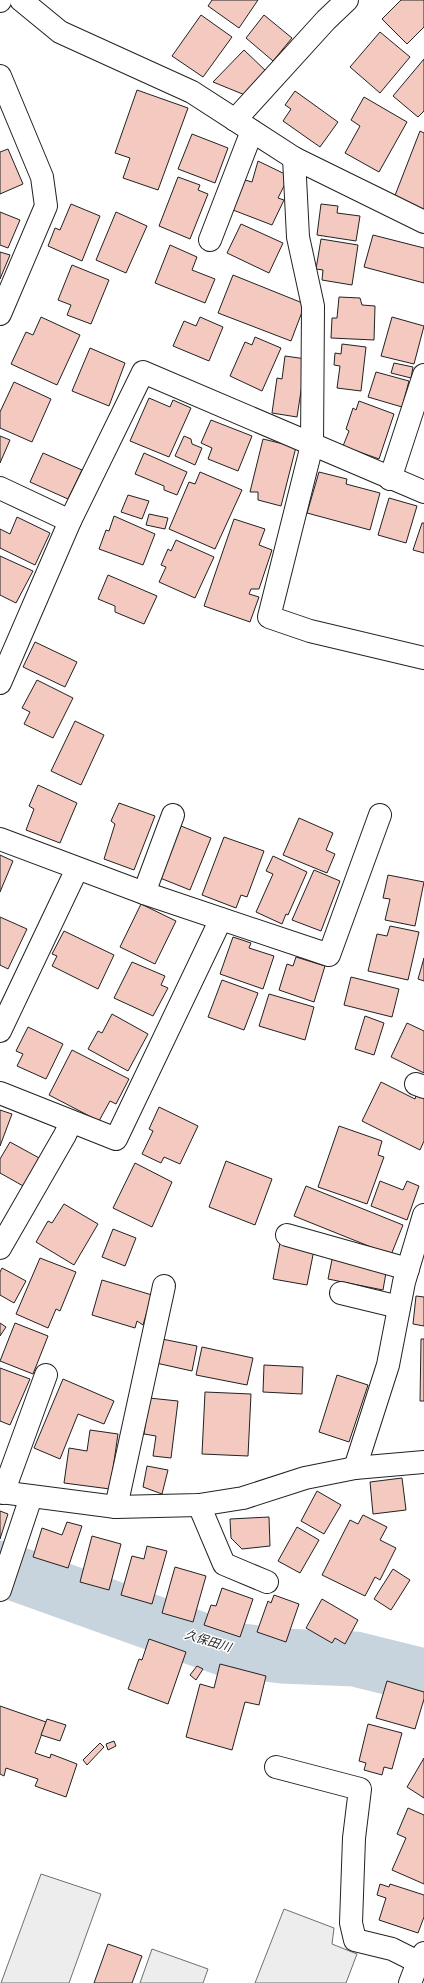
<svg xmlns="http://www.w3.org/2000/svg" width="424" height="1983" font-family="'Asap Condensed','Noto Sans JP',sans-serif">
	<rect width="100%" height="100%" fill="#fff"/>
	<g fill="#ededed" stroke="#6f6f6f">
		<polygon points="41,1874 101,1894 69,1983 1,1983"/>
		<polygon points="284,1909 334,1928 332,1944 357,1954 346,1983 255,1983"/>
		<polygon points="152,1949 208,1969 203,1983 140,1983"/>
	</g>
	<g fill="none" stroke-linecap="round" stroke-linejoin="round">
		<polyline stroke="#c7d3dd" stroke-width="55" points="0,1568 226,1649 282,1656 355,1659 424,1676"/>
	</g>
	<g fill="#f3c9c0" stroke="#222">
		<polygon points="212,0 258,0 239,28 208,6"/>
		<polygon points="401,0 424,0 424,27 407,44 382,19"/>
		<polygon points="201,15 232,37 203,77 172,56"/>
		<polygon points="264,15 292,38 273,61 246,38"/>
		<polygon points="380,32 410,57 380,93 350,67"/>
		<polygon points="244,50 267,72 245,95 213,82"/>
		<polygon points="424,59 424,111 418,117 393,96"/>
		<polygon points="137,90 188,108 158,190 123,178 130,158 115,153"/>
		<polygon points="295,91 338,122 320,147 283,121 291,109 285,105"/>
		<polygon points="364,97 407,122 379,172 345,153 360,126 351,120"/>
		<polygon points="420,131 424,133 424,210 394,198"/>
		<polygon points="192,134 228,148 215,183 178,169"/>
		<polygon points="8,149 23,184 0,194 0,152"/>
		<polygon points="258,161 289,176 278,198 284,200 272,225 233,210 245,180 252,182"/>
		<polygon points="178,177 200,185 198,190 208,194 190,239 159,226"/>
		<polygon points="71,204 100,216 82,261 48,246 55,228 60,230"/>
		<polygon points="321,204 338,206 337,213 360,216 356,241 317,235"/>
		<polygon points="0,212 20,220 8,248 0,245"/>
		<polygon points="116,212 147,226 126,273 96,260"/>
		<polygon points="241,224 283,243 269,273 227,253"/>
		<polygon points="373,235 424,248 424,283 364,267"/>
		<polygon points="321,239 358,245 352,285 322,280 323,270 316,269"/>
		<polygon points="170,245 197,257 192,270 215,279 205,303 155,283"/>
		<polygon points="0,252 10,255 0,279"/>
		<polygon points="72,265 109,280 91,324 67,315 71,305 58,300"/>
		<polygon points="233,275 305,304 291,341 218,313"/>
		<polygon points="339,297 360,298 362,305 375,306 374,340 331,338 332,318 337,318"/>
		<polygon points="41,317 80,335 57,385 11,364 26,332 33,335"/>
		<polygon points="200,317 223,327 209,361 173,346 184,321 196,326"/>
		<polygon points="392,317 424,326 414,364 381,356"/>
		<polygon points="255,337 281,348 262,391 230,376 245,342 252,345"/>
		<polygon points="342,344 366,347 361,391 337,388 340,366 334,365 335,353 341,354"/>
		<polygon points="90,348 125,363 109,406 72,391"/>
		<polygon points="285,356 306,359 297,417 272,413 277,378 282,379"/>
		<polygon points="394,363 413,367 411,378 391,373"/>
		<polygon points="376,372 409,381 402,407 368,397"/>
		<polygon points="14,382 51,399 32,442 0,428 0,412"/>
		<polygon points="149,398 170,407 173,400 191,408 169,457 130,441"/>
		<polygon points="359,401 394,414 379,459 343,446 349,431 346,429 353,408 356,410"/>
		<polygon points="211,420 252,436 238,471 208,459 212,448 201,443"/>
		<polygon points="0,436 10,440 0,463"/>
		<polygon points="184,436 191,439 192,444 202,448 195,465 175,456"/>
		<polygon points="263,439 296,447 281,506 258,500 258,492 250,492"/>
		<polygon points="43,453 82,470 68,499 30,482"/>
		<polygon points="144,453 187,472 177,495 164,490 164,486 135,474"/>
		<polygon points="200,472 242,490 215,549 169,529 189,482 195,484"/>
		<polygon points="319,472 347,479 346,484 380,493 370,530 307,513"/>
		<polygon points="128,495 149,501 142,519 121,512"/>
		<polygon points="389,498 417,506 406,543 378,535"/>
		<polygon points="149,514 168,518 165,529 146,525"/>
		<polygon points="114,516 155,534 143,565 99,549 106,530 109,531"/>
		<polygon points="17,517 50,533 35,565 0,548 0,529 10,534"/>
		<polygon points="234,519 265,529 259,545 272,550 259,589 251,589 249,594 259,597 250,622 204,606"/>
		<polygon points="422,523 424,523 424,553 413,550"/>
		<polygon points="176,540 214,557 195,598 159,582 166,567 161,565 168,549 171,551"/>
		<polygon points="0,556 33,571 16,603 0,595"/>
		<polygon points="108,575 157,596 144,624 115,612 115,606 98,599"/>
		<polygon points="35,642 77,662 65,687 23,667"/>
		<polygon points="37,680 73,698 53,738 24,724 30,712 22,708"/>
		<polygon points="75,721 104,735 81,785 51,771"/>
		<polygon points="38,785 77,803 60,843 26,830 34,809 29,806"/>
		<polygon points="119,803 155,816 134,870 104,859 115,824 111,821"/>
		<polygon points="299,818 333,833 326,850 335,854 327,873 283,855"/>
		<polygon points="181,826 211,838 190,890 160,878"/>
		<polygon points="224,837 264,851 247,897 241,895 236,908 202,895"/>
		<polygon points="0,855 13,861 0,892"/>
		<polygon points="273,856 307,872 288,915 286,914 282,924 256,912 273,874 266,871"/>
		<polygon points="314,870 340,881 321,931 292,920"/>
		<polygon points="388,875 424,882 415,926 385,920 390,899 383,898"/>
		<polygon points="141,904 176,921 155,964 120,947"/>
		<polygon points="0,917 27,929 8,969 0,965"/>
		<polygon points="390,926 419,932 408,980 368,971 377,934 387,936"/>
		<polygon points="64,931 114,955 98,989 52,966 57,956 52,954"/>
		<polygon points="233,937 251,943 249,948 274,956 263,989 220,974"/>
		<polygon points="296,957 325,966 314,1002 279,990 287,964 293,966"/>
		<polygon points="424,958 424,981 418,979"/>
		<polygon points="132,962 165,976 161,985 168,988 153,1016 114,998"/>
		<polygon points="351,977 399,989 392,1017 344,1005"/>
		<polygon points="222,980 258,993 244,1030 208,1017"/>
		<polygon points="269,994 314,1007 305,1040 259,1026"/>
		<polygon points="112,1014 148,1034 128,1071 88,1049 98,1031 102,1033"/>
		<polygon points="365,1016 384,1023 374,1055 355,1049"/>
		<polygon points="407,1023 424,1031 424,1073 391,1057"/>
		<polygon points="28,1027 63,1044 46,1079 17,1066 23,1054 16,1051"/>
		<polygon points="72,1050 129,1079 116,1104 110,1101 99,1121 49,1095"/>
		<polygon points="381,1082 415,1099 417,1093 424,1096 424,1141 420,1150 362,1121"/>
		<polygon points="159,1107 198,1126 180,1164 164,1157 161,1163 142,1154 153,1131 149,1129"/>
		<polygon points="0,1110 12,1114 0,1146"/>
		<polygon points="339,1126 382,1141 378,1155 384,1157 367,1204 318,1187"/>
		<polygon points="10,1142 41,1159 25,1187 0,1173 0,1159"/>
		<polygon points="226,1161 272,1179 255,1225 209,1207"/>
		<polygon points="135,1163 172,1182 152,1227 113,1208"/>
		<polygon points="380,1181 403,1190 407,1181 419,1186 407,1220 371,1206"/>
		<polygon points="306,1186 403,1225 391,1255 294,1216"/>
		<polygon points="64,1204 98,1224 74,1265 36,1242 48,1221 52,1223"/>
		<polygon points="113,1229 136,1238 125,1266 102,1257"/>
		<polygon points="280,1243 314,1250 307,1285 273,1279"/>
		<polygon points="333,1255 387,1267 383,1290 328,1279"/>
		<polygon points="40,1258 76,1272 60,1311 56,1309 48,1328 16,1314"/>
		<polygon points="2,1268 26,1281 14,1303 0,1295 0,1272"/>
		<polygon points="102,1280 152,1295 143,1325 137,1321 135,1328 92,1315"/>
		<polygon points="416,1296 424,1297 424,1326 413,1324"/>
		<polygon points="0,1323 6,1327 0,1336"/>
		<polygon points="15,1323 48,1336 33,1374 0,1361"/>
		<polygon points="162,1339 197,1346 192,1371 156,1363"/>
		<polygon points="421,1339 424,1339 424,1401 420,1401"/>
		<polygon points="202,1347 253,1358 247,1385 196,1375"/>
		<polygon points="264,1365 303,1367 302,1394 263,1392"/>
		<polygon points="0,1368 30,1379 10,1425 0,1421"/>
		<polygon points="337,1375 368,1385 349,1442 319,1432"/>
		<polygon points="63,1379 114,1401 104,1424 78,1414 60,1459 34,1448"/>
		<polygon points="205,1392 251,1394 248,1456 202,1454"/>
		<polygon points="149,1398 178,1401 171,1458 153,1456 156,1436 144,1434"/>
		<polygon points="90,1430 118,1434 110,1489 64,1483 69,1448 87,1451"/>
		<polygon points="147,1466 168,1470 162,1494 143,1487"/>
		<polygon points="402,1478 406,1510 373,1514 370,1482"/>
		<polygon points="317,1491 341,1505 324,1534 301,1521"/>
		<polygon points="0,1511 8,1514 0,1539"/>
		<polygon points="363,1515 387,1527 380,1540 396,1548 380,1580 375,1577 365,1596 322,1575 350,1520 358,1524"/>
		<polygon points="269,1517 270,1546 242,1549 231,1538 230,1519"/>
		<polygon points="67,1522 82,1526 68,1568 33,1557 42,1528 62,1535"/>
		<polygon points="297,1527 319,1540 300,1573 278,1561"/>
		<polygon points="92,1536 121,1544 109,1590 80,1582"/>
		<polygon points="147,1546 167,1551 152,1604 121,1595 132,1556 144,1559"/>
		<polygon points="175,1567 206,1576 193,1622 162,1613"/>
		<polygon points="393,1569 410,1580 391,1610 374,1599"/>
		<polygon points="222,1588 253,1599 240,1637 204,1625 211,1605 216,1606"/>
		<polygon points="274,1595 299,1604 286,1642 257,1632 268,1601 271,1603"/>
		<polygon points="322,1599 358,1620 345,1644 335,1638 332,1643 306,1628"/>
		<polygon points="149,1639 186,1652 168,1704 128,1689 139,1659 142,1660"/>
		<polygon points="220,1664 266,1676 259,1705 245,1702 232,1750 186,1737 200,1684 214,1688"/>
		<polygon points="197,1666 203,1669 196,1680 190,1675"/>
		<polygon points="387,1681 424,1692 424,1699 415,1729 376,1718"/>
		<polygon points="0,1706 46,1722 35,1753 50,1758 51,1754 77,1764 66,1797 35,1786 38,1779 6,1768 4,1776 0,1774"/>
		<polygon points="47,1719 66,1725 60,1741 41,1735"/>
		<polygon points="368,1724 402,1733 392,1769 384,1767 382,1775 364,1770 366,1763 359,1761"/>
		<polygon points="114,1741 116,1746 108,1750 106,1744"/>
		<polygon points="100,1743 104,1747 87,1765 83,1760"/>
		<polygon points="424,1758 424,1798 407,1787"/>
		<polygon points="408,1808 424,1815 424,1884 392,1870 406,1838 397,1834"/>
		<polygon points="380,1884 389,1887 390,1884 424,1895 424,1917 418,1933 379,1920 386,1898 377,1895"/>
		<polygon points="108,1944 142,1956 132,1983 94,1983"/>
	</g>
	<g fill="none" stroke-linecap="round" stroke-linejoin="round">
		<g stroke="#222" stroke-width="24">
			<g id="minor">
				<polyline points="21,0 60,32 192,92 294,158 424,222"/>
				<polyline points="0,1 0,0"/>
				<polyline points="0,76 42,177 46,206 0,314"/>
				<polyline points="235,120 326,20 347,0"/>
				<polyline points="294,158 298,237 313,306 312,445 269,617 310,631 424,658"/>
				<polyline points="210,240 252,131"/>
				<polyline points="390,479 424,375"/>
				<polyline points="0,488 70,521"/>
				<polyline points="0,683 70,521 143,372 424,492"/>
				<polyline points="0,839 144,893 329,955 380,815"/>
				<polyline points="144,893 173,815"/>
				<polyline points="0,1031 77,869"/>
				<polyline points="416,1084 424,1087"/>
				<polyline points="0,1093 116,1139 221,919"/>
				<polyline points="287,1235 408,1269"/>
				<polyline points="0,1248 65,1135 71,1122"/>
				<polyline points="341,1293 399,1307"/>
				<polyline points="355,1468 388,1365 404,1282 424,1215"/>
				<polyline points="0,1492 116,1507 199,1505 243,1498 305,1478 355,1468 424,1462"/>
				<polyline points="3,1493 46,1375"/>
				<polyline points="199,1505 224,1564 267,1582"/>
				<polyline points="116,1507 164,1286"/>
				<polyline points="0,1590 31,1497"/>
				<polyline points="276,1767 360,1789 354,1838 351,1923 355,1940 392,1949 418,1962"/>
				<polyline points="410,1983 418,1962 424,1953"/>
			</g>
		</g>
		<use href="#minor" stroke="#fff" stroke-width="22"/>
	</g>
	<g text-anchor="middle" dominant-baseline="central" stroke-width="3" stroke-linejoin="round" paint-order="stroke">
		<g font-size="12" font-style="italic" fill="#222" stroke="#fff">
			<text transform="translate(208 1641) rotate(17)">久保田川</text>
		</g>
	</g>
</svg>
